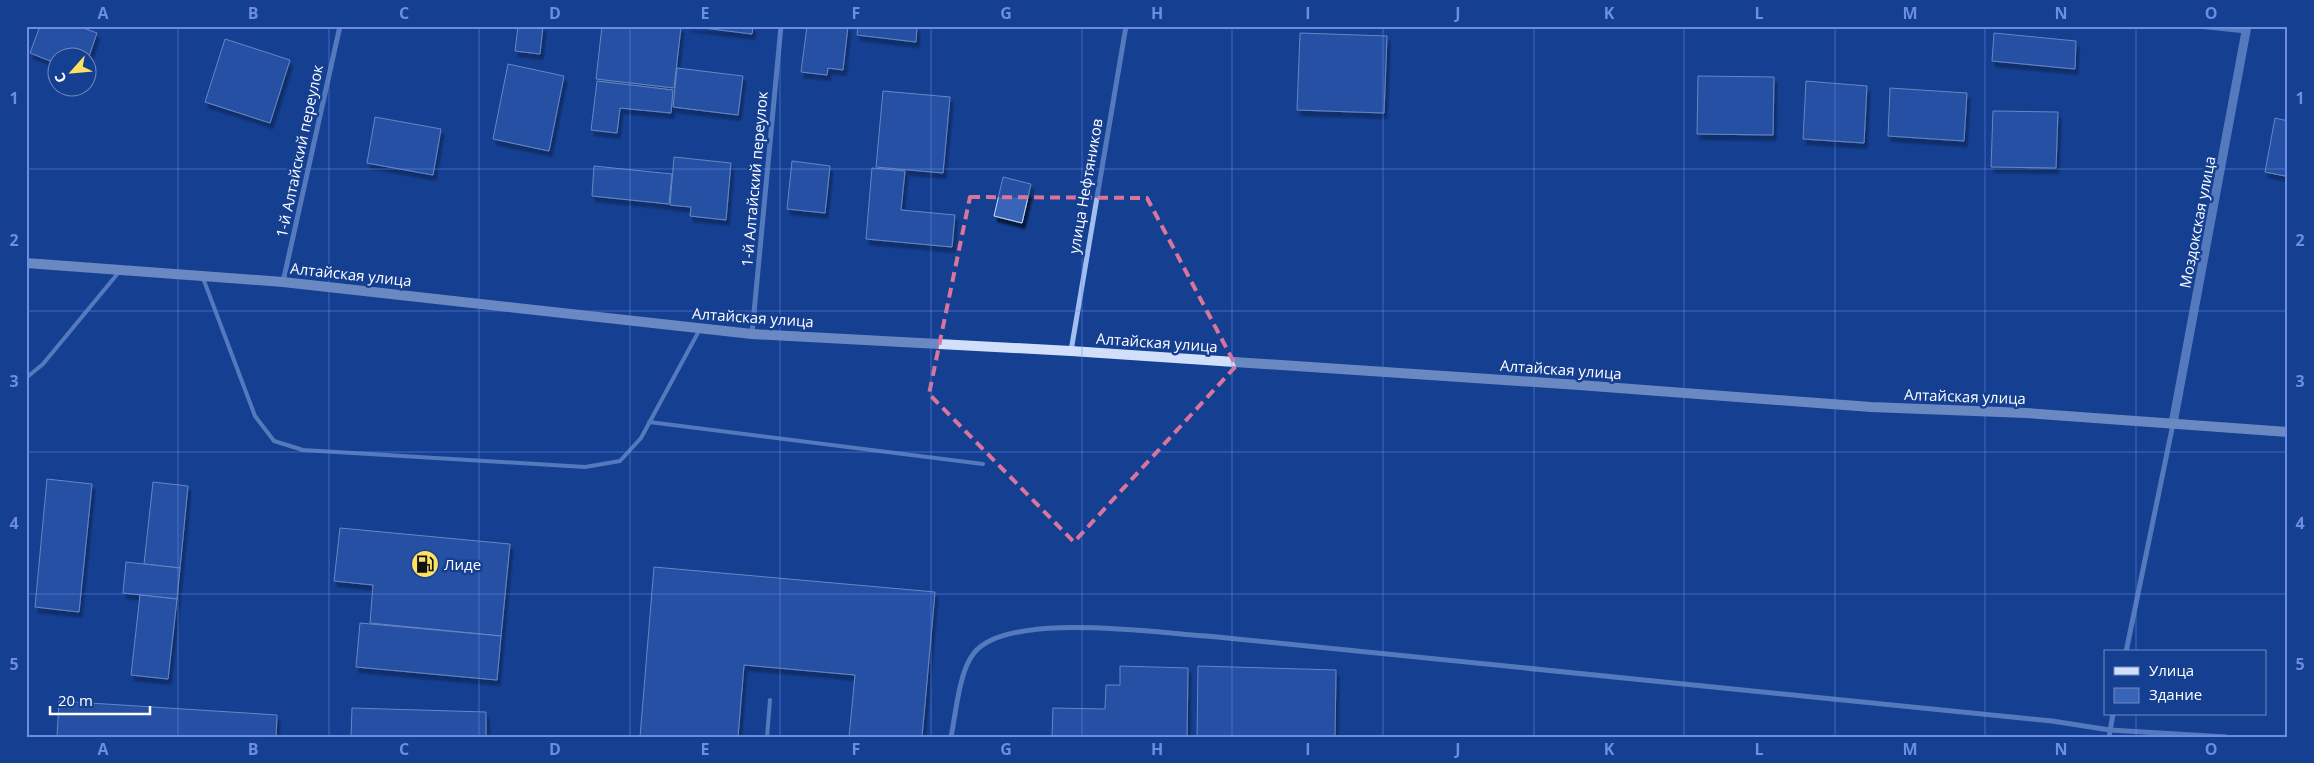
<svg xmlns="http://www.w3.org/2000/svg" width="2314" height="763" font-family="'Open Sans',sans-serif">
	<defs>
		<filter id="shadow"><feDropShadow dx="3" dy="5.5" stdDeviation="1" flood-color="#0009"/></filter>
	</defs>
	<rect width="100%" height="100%" fill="#153f91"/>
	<g fill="#3965b8" stroke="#c9dbfc" filter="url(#shadow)">
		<polygon points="40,26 78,26 97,33 88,59 58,58 58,64 30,53"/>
		<polygon points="518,26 543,26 540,54 515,51"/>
		<polygon points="602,26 681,27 674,88 596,79"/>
		<polygon points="687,26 753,26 752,34"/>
		<polygon points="807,26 848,26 843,70 828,68 827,75 801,72"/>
		<polygon points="858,26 917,26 916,42 857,35"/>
		<polygon points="1300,33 1387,36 1384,113 1297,110"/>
		<polygon points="1994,33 2076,41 2075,69 1992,61"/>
		<polygon points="225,39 290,60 270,123 205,102"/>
		<polygon points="508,64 564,76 549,151 493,139"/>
		<polygon points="677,68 743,76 738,115 673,107"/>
		<polygon points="1698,76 1774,77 1773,135 1697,134"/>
		<polygon points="597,81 673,90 671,113 620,108 617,133 591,130"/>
		<polygon points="1806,81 1867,86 1864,143 1803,139"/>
		<polygon points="1890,88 1967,93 1964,141 1888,136"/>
		<polygon points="883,91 950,97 943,173 876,167"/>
		<polygon points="1993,111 2058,112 2056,168 1991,167"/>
		<polygon points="375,117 441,129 433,175 367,163"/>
		<polygon points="2275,118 2288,121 2288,162 2285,176 2265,172"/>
		<polygon points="674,157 731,163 726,220 690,216 691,207 670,205"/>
		<polygon points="792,161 830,166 825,213 787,209"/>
		<polygon points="594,166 672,174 669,204 592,196"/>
		<polygon points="872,168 905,171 901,210 955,215 952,247 866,239"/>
		<polygon points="1003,177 1031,184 1022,223 994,216"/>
		<polygon points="47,479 92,484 79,612 35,607"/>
		<polygon points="153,482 188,486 180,568 144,564"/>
		<polygon points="340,528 510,544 501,636 370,623 373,585 334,581"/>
		<polygon points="126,562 180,568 177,599 123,593"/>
		<polygon points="654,567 935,592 922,737 849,737 855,675 744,665 738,737 640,737"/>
		<polygon points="140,595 177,599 168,679 131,675"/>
		<polygon points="360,623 501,636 497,680 356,667"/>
		<polygon points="1120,666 1188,668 1187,737 1052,737 1053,708 1105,709 1106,685 1120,685"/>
		<polygon points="1198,666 1336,670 1335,737 1197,737"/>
		<polygon points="59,701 277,715 276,737 57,737"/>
		<polygon points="352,708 486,712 486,737 351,737"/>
	</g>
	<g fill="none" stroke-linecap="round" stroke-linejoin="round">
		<g stroke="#a2bef1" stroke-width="4">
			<polyline points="203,278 255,416 274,441 303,450 585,467 620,461 641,438 700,329"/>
			<polyline points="26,378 43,364 119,272"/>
			<polyline points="649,422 983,464"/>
			<polyline points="767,737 770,700"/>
		</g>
		<g stroke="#a2bef1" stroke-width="5">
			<polyline points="2198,26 2246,31"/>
			<polyline points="283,282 340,26"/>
			<polyline points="752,334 781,26"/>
			<polyline points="1071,351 1126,26"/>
			<polyline points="2126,652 2173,424"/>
			<path d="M951,737C956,713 959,671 974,653C1007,611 1156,633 1207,636L2052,721L2110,730L2226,737"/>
			<polyline points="2109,737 2113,714"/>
		</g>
		<polyline stroke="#a2bef1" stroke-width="9" points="2173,423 2247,26"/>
		<polyline stroke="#d1dffb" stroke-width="10" points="26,263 283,282 752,334 1071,351 1579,385 1871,407 2026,413 2288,432"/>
	</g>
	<path d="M0 0H2314V763H0ZM970,197L1147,198L1236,366L1074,542L929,394Z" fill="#153f91" fill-opacity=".55" fill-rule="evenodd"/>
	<path fill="none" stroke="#da749d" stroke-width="4" stroke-dasharray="10 6" stroke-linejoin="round" d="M970,197L1147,198L1236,366L1074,542L929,394Z"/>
	<path fill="none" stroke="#6c8ce6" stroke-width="1" stroke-opacity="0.55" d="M178,26V737M329,26V737M479,26V737M630,26V737M780,26V737M931,26V737M1082,26V737M1232,26V737M1383,26V737M1534,26V737M1684,26V737M1835,26V737M1985,26V737M2136,26V652M26,169H2288M26,311H2288M26,452H2288M26,594H2288M2136,714V737"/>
	<defs>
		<g id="fuel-disc" transform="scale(1.4375)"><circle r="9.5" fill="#ffe162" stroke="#153f91"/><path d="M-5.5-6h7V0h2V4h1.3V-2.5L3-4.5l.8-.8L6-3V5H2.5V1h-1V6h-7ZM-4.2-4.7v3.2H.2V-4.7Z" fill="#111"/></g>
	</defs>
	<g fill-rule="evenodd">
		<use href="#fuel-disc" x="425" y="564"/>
	</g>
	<g text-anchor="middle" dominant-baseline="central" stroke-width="5" stroke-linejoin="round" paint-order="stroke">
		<g font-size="15" fill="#fff" stroke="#153f91">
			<text transform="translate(299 151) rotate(-78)">1-й Алтайский переулок</text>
			<text transform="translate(754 179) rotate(-85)">1-й Алтайский переулок</text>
			<text transform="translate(1085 186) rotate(-80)">улица Нефтяников</text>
			<text transform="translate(2197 222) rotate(-79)">Моздокская улица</text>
			<text transform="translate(351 274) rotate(6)">Алтайская улица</text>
			<text transform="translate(753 317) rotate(4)">Алтайская улица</text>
			<text transform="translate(1157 342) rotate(4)">Алтайская улица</text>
			<text transform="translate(1561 369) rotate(4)">Алтайская улица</text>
			<text transform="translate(1965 396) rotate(2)">Алтайская улица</text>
		</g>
		<g font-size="15" fill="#fff" stroke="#153f91" text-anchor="start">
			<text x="444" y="564">Лиде</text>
		</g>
	</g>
	<rect width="2314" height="763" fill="none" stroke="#153f91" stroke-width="55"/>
	<rect x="2104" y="650" width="162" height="65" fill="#153f91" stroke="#738cbd"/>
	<rect x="2114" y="667" width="25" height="8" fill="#d1dffb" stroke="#738cbd"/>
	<text x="2149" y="676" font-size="15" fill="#ffffff">Улица</text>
	<rect x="2114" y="688" width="25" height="15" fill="#3965b8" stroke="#738cbd"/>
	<text x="2149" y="700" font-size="15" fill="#ffffff">Здание</text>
	<g transform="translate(72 72) rotate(243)"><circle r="24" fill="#153f91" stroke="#738cbd"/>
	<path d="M0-4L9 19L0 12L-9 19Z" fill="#ffe162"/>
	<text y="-8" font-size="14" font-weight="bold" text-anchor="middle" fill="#ffffff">С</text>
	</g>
	<path d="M50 706v8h100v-8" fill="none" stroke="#ffffff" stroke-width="2.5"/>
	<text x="58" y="706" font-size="15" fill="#ffffff" stroke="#153f91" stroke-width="4" paint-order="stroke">20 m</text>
	<rect x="28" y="28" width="2258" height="708" fill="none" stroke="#6c8ce6" stroke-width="2"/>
	<g font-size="16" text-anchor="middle" font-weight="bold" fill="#6c8ce6">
		<text x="103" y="19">A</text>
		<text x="253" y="19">B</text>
		<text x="404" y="19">C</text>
		<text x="555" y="19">D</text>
		<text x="705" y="19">E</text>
		<text x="856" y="19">F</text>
		<text x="1006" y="19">G</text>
		<text x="1157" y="19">H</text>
		<text x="1308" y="19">I</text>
		<text x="1458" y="19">J</text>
		<text x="1609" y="19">K</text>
		<text x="1759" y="19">L</text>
		<text x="1910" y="19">M</text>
		<text x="2061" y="19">N</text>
		<text x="2211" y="19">O</text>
		<text x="14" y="104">1</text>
		<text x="2300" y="104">1</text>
		<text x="14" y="246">2</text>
		<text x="2300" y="246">2</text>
		<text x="14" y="387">3</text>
		<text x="2300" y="387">3</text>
		<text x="14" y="529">4</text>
		<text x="2300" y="529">4</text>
		<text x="14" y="670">5</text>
		<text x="2300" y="670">5</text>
		<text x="103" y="755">A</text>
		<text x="253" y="755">B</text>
		<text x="404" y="755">C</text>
		<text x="555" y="755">D</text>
		<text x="705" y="755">E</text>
		<text x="856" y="755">F</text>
		<text x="1006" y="755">G</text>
		<text x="1157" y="755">H</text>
		<text x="1308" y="755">I</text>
		<text x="1458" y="755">J</text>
		<text x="1609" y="755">K</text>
		<text x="1759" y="755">L</text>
		<text x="1910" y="755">M</text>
		<text x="2061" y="755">N</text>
		<text x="2211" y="755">O</text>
	</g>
</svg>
